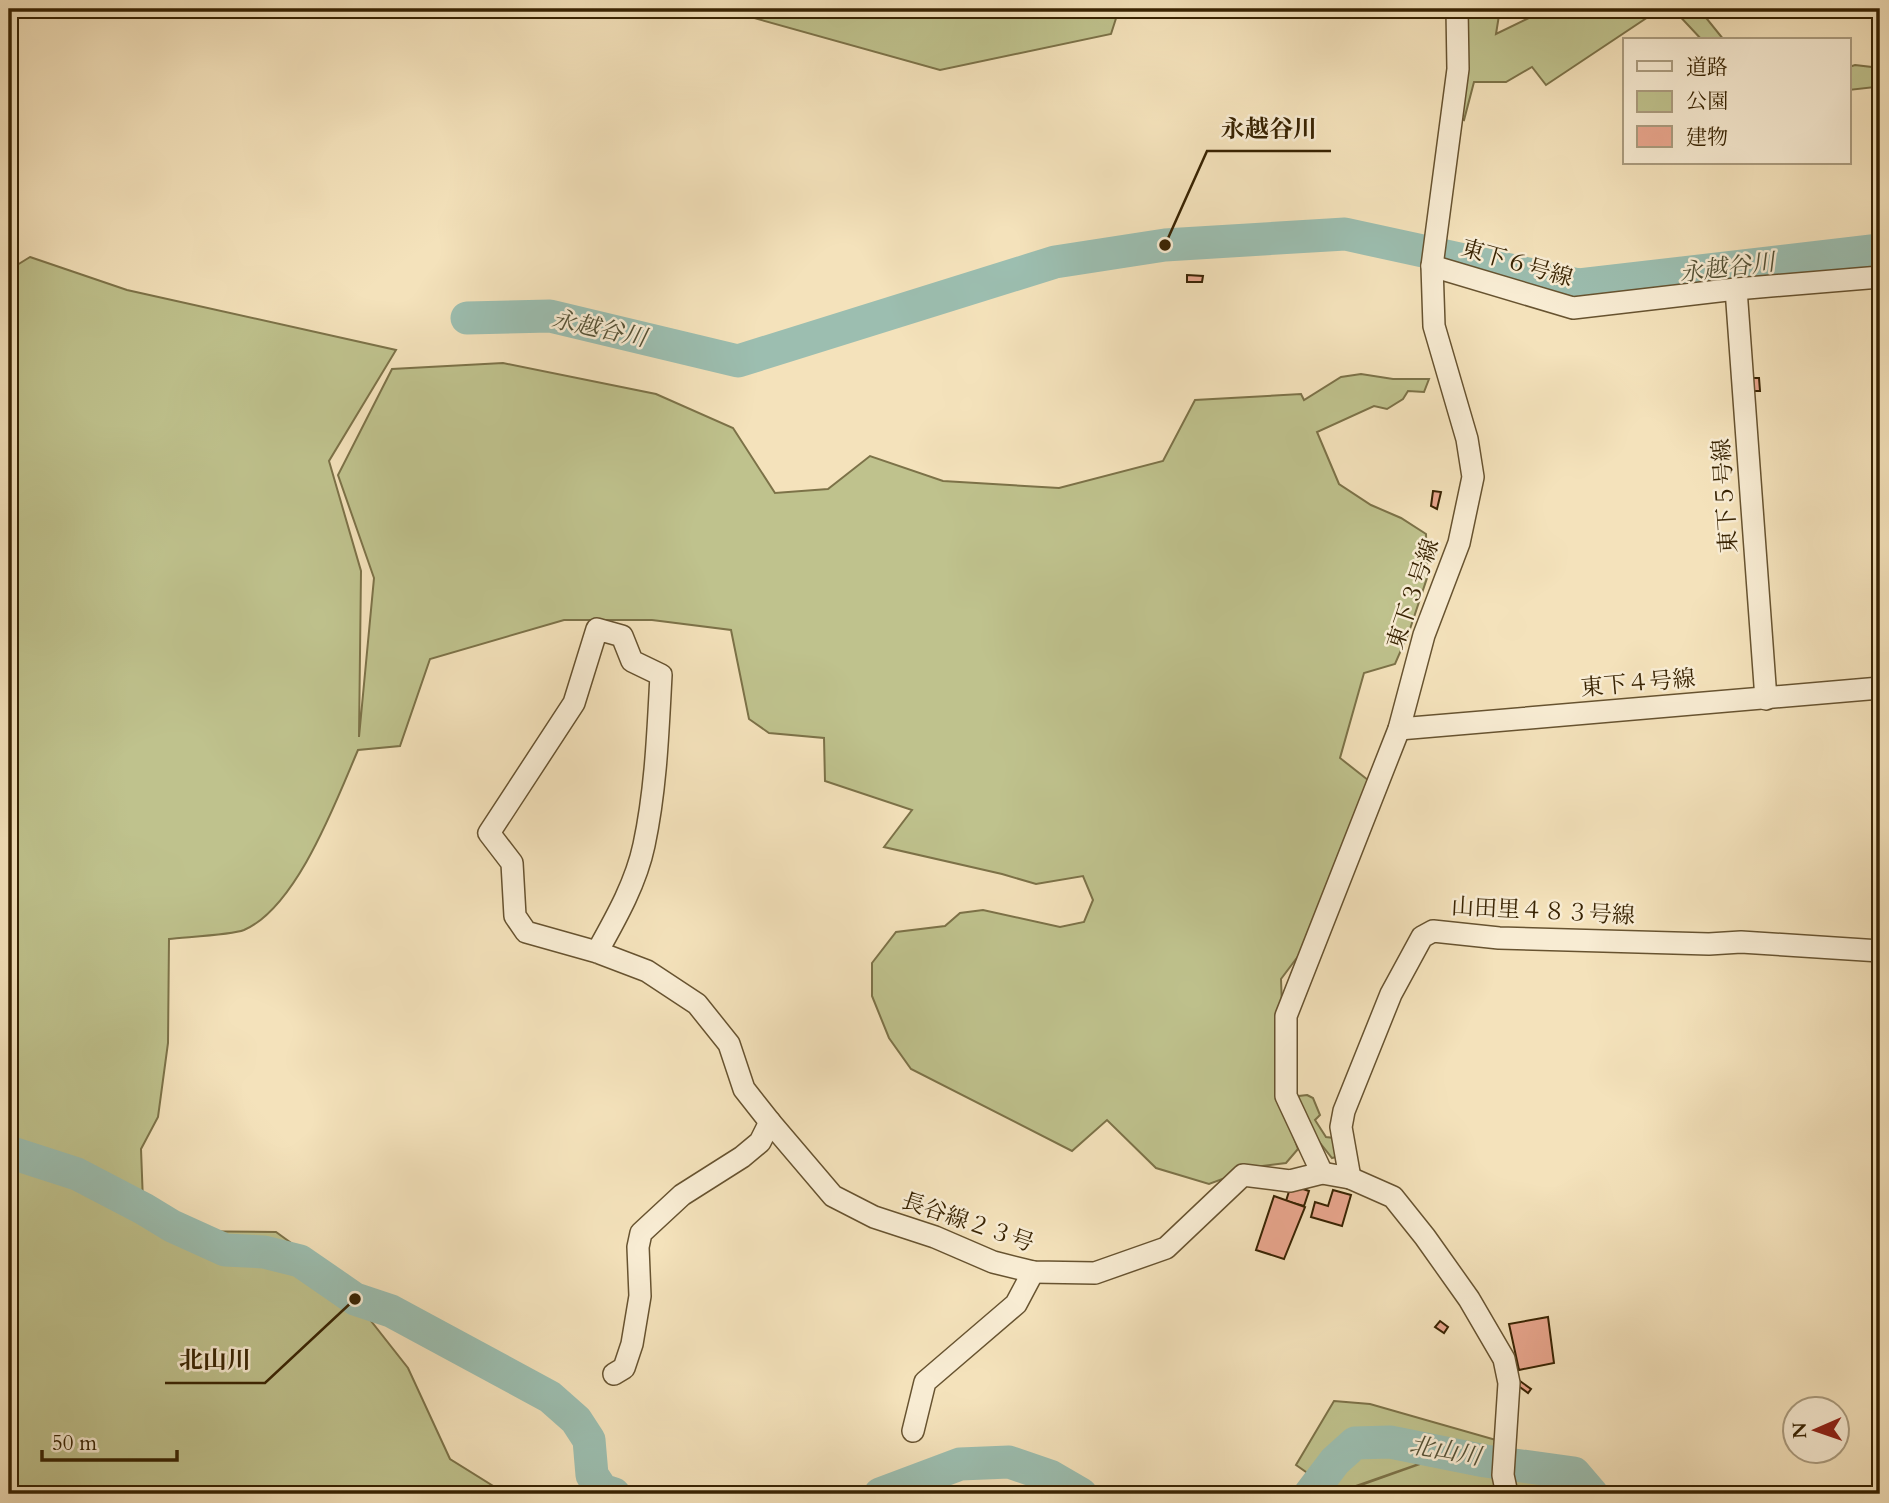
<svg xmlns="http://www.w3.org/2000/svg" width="1889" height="1503" font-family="Cardo,'Noto Serif JP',serif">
	<rect width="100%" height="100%" fill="#f4e2bb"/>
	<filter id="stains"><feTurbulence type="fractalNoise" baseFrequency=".00286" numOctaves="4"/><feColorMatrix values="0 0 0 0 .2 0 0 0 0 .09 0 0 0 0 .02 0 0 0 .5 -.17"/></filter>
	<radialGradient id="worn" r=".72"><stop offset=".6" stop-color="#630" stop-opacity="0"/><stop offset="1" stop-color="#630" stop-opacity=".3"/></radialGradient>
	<g fill="#bfc28d" stroke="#7c7248" stroke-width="2">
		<polygon points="722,9 1119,9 1111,34 940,70"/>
		<polygon points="1463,9 1500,9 1496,34 1547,9 1660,9 1546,85 1532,67 1506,82 1474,82 1464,120 1457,117"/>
		<polygon points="1673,9 1699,9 1724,40 1702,40"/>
		<polygon points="1855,65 1880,68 1880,90 1875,87 1849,90 1849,67"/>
		<path d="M30,257L127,290L396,350L329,461L361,571L359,737L374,578L338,475L392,369L503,363L656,394L733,428L775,493L828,489L870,456L943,481L1059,488L1163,461L1195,400L1301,394L1304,400L1341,377L1361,374L1393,379H1429L1424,392L1408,391L1403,399L1387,409L1374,406L1317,432L1339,484L1371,505L1401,518L1426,534L1427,578L1409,632L1395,664L1364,673L1340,758L1368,780L1305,947L1281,979L1286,1116L1298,1149L1286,1163L1255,1167L1209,1184L1156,1168L1107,1120L1072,1151L911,1069L889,1038L872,996V963L896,932L945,926L960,913L983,910L1060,927L1084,922L1093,900L1083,876L1036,884L1002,874L884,847L912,810L825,781L824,738L769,733L749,719L731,630L652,620H564L430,659L400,746L358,750C336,801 297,907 244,930C231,935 186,937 169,939L168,1043L158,1117L141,1149L143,1202L162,1231L276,1232L334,1274L408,1368L450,1459L506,1494H9V270Z"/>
		<polygon points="1307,1095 1313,1098 1320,1115 1315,1120 1326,1137 1334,1138 1336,1157 1332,1158 1309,1129 1297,1109 1299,1096"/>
		<polygon points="1334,1401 1370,1404 1496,1440 1496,1449 1467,1451 1512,1450 1547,1466 1570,1494 1336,1494 1459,1450 1333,1494 1323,1494 1306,1472 1296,1465"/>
	</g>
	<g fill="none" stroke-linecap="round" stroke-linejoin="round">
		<g stroke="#9cbeb0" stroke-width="33">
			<polyline points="467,318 550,316 738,361 1055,262 1165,245 1345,234 1579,285 1880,250"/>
			<polyline points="9,1152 77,1174 144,1209 172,1226 225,1250 264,1252 300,1261 355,1299 391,1311 550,1397 576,1420 589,1440 592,1475 602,1490 614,1494"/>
			<polyline points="880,1494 960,1464 1009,1462 1050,1476 1081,1494"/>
			<polyline points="1310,1494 1335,1461 1355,1443 1390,1442 1485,1461 1574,1473 1592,1494"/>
		</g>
	</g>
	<g fill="#eaa78f" stroke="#382302" stroke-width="2">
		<polygon points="1187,275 1203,276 1202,282 1187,282"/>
		<polygon points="1752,378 1759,378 1760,391 1753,391"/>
		<polygon points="1433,491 1441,492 1437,509 1431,506"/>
		<polygon points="1291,1185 1309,1191 1304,1206 1286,1201"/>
		<polygon points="1333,1190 1351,1195 1342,1226 1311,1217 1315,1202 1328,1206"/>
		<polygon points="1274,1196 1305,1207 1284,1259 1256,1250"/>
		<polygon points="1548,1317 1554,1363 1519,1370 1509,1324"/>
		<polygon points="1440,1321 1448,1327 1444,1333 1435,1327"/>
		<polygon points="1520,1381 1531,1389 1528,1393 1517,1385"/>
	</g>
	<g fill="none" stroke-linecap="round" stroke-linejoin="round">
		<g stroke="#675330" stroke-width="24">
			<g id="street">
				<polyline points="1432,266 1573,308 1736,289 1880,277"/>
				<polyline points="1736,289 1766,699"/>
				<polyline points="1399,729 1880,688"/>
				<path d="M597,952C616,918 636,883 644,845C656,789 658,731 661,675L632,661L622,636L597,629L574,703L489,833L512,863L515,916L526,932L597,952L647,971L697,1004L729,1044L744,1089L770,1122L833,1196L874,1217L935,1237L993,1262L1033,1272L1095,1273L1166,1248L1243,1175L1290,1181L1322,1173L1350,1178L1393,1197L1425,1237L1469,1299L1504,1359L1509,1383L1503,1475L1507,1494"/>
				<polyline points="1322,1173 1286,1096 1286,1016 1399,729 1424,635 1459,543 1473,477 1467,439 1434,326 1432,266 1458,69 1457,9"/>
				<polyline points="1350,1178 1341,1127 1344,1111 1391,994 1422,937 1433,931 1499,938 1709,944 1741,942 1880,951"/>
				<polyline points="614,1374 624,1368 632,1344 640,1296 638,1247 641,1233 682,1195 742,1157 760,1142 770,1122"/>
				<polyline points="913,1431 925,1382 1016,1304 1033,1272"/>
			</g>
		</g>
		<use href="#street" stroke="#f8ecd3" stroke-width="21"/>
	</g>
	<g text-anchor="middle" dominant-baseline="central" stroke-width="5" stroke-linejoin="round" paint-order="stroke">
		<g font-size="23" fill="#382302" stroke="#f8ecd3">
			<text transform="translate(1517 263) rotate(16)">東下６号線</text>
			<text transform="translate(1725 496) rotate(-94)">東下５号線</text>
			<text transform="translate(1413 594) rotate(-71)">東下３号線</text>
			<text transform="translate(1638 683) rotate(-5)">東下４号線</text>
			<text transform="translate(1543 911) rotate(3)">山田里４８３号線</text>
			<text transform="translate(968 1222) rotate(19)">長谷線２３号</text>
		</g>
		<g font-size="24" font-style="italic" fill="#565236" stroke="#f8ecd3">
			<text transform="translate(1727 268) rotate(-7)">永越谷川</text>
			<text transform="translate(599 329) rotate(12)">永越谷川</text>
			<text transform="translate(1445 1451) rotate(10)">北山川</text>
		</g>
	</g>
	<path fill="none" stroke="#382302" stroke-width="2.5" d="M1165 245L1207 151H1331M355 1299L265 1383H165"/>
	<g fill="#382302" stroke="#f8ecd3" stroke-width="2.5">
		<circle cx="1165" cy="245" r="7"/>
		<circle cx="355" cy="1299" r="7"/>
	</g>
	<g font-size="24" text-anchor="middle" font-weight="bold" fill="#382302" stroke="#f8ecd3" stroke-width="5" stroke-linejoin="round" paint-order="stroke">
		<text x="1269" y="137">永越谷川</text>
		<text x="215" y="1368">北山川</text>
	</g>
	<rect width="1889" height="1503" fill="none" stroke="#f4e2bb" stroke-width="35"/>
	<rect x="10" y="10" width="1868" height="1482" fill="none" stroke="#382302" stroke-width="3.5"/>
	<rect x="18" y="18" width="1854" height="1468" fill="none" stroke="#382302" stroke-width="2"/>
	<rect x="1623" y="38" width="228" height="126" fill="#f8ecd3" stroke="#ab9c7f" stroke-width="2"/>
	<rect x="1637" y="61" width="35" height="10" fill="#f8ecd3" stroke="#ab9c7f" stroke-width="2"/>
	<text x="1686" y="74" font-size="21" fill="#382302">道路</text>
	<rect x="1637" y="91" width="35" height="21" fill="#bfc28d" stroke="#ab9c7f" stroke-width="2"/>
	<text x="1686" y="108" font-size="21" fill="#382302">公園</text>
	<rect x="1637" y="126" width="35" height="21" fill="#eaa78f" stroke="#ab9c7f" stroke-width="2"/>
	<text x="1686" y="144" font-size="21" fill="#382302">建物</text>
	<g transform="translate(1816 1430) rotate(268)"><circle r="33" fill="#f8ecd3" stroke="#ab9c7f" stroke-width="2"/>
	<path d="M0-5L12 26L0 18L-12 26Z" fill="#8f2418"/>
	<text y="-10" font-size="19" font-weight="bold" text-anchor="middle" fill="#382302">N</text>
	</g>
	<path d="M42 1450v10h135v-10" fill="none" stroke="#382302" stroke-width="3.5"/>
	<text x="52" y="1450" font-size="21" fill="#382302" stroke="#f8ecd3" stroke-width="5" paint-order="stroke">50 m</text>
	<rect width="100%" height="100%" filter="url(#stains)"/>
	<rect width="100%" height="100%" fill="url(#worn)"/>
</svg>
